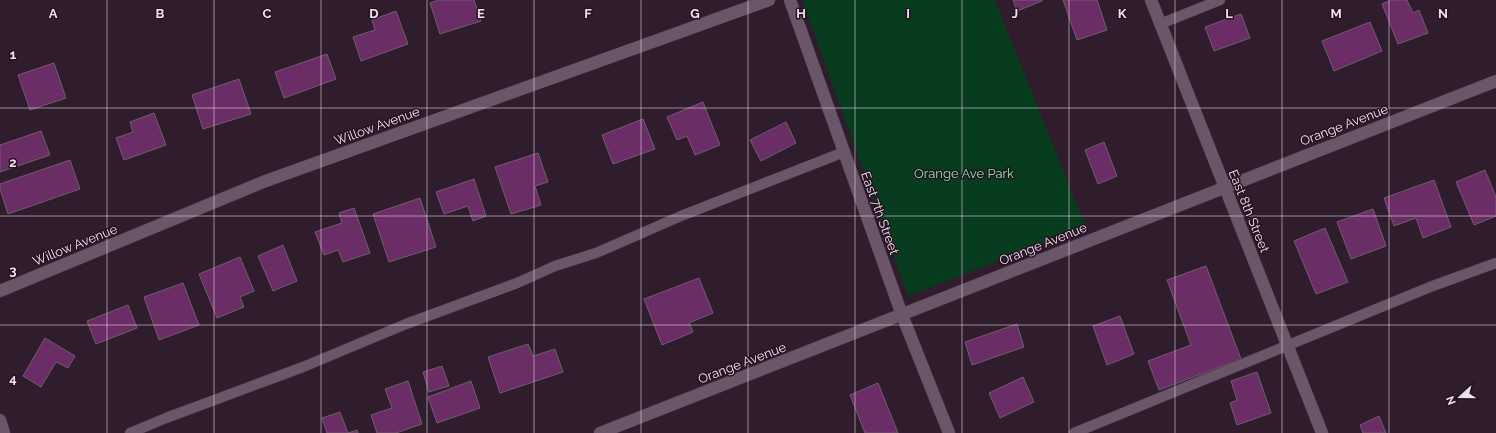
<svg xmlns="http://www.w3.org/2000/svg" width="1496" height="433" font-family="Raleway,sans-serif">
	<rect width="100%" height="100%" fill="#2f1d2d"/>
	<polygon fill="#083c1f" points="805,0 995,0 1086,227 908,296 803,1"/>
	<g fill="#6b2d66" stroke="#715b6e">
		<polygon points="439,0 474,0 481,21 440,34 430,3"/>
		<polygon points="1013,0 1042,0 1042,1 1017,11"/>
		<polygon points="1063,0 1097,0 1107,30 1077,40"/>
		<polygon points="1391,0 1407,0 1413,13 1419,10 1428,33 1398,44 1382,4"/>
		<polygon points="396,11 408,44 361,61 353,37 375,30 372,20"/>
		<polygon points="1241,14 1250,38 1214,51 1205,27"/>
		<polygon points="1370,22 1382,51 1334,71 1322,41"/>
		<polygon points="327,54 336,79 284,98 275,72"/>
		<polygon points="54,63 66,98 30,110 18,75"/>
		<polygon points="239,79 251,114 203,129 192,95"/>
		<polygon points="703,102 720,145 695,155 687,136 677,140 667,117"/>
		<polygon points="154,113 166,145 124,160 116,138 133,132 130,122"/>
		<polygon points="643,119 655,149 613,164 602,135"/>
		<polygon points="786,122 796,143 761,161 750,140"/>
		<polygon points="41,131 50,155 0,172 0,145"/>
		<polygon points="1104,142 1117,176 1098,184 1085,150"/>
		<polygon points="538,153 548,182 535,186 541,205 511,214 495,167"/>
		<polygon points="70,160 80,189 8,214 0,189 0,184"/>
		<polygon points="1485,170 1496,197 1496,216 1474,225 1456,182"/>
		<polygon points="474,179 486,216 473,221 468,206 444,214 436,192"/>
		<polygon points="1434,180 1451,227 1423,238 1416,218 1394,226 1384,198"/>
		<polygon points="420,198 436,247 389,262 373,214"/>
		<polygon points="354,208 370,253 343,262 338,250 324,255 315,232 342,223 339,213"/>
		<polygon points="1373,209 1386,246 1351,259 1337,222"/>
		<polygon points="1325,228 1348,282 1316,294 1294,241"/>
		<polygon points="283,245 297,281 273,291 258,256"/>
		<polygon points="240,257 254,291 240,297 244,307 217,318 199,274"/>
		<polygon points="1206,266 1241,359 1159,390 1148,361 1191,345 1167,280"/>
		<polygon points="699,278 713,313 689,323 693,332 662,345 644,299"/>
		<polygon points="183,283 199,325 159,340 144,297"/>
		<polygon points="128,305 137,328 96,344 87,321"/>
		<polygon points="1120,316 1134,354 1107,365 1093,326"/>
		<polygon points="1017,324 1024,347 972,365 965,342"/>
		<polygon points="45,338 75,356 68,368 56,362 41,387 23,376"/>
		<polygon points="528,344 533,356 555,349 563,372 500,393 488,357"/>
		<polygon points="442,366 449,386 429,392 423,372"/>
		<polygon points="1257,372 1271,413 1237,425 1230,403 1237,400 1231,381"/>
		<polygon points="1023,377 1034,402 1000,418 989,393"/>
		<polygon points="408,381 422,424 396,433 377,433 371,415 392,408 385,389"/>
		<polygon points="471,381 480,408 437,423 428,397"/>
		<polygon points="878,383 898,433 865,433 850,395"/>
		<polygon points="340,412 348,433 357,430 358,433 327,433 322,418"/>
		<polygon points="1379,416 1386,433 1363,433 1360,425"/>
	</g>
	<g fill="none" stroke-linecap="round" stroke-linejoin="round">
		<g stroke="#4b3b49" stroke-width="11">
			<g id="lane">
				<polyline points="1160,24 1220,0"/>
				<polyline points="130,433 166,418 303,367 406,324 517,283 555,266 596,253 681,216 844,152"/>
				<polyline points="1074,433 1430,287 1496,263"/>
			</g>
		</g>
		<g stroke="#4b3b49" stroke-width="13">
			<g id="street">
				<polyline points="790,0 902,315 949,433"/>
				<polyline points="1151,0 1322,433"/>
				<polyline points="0,291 263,182 769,0"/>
				<polyline points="0,420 4,433"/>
				<path d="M600,433C899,317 1197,197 1496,81"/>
			</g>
		</g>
		<use href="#lane" stroke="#6b5568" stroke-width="10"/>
		<use href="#street" stroke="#6b5568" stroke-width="12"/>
	</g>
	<path fill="none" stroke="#efe2ed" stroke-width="1" stroke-opacity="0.55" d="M107,0V433M214,0V433M321,0V433M427,0V433M534,0V433M641,0V433M748,0V433M855,0V433M962,0V433M1069,0V433M1175,0V433M1282,0V433M1389,0V433M0,108H1496M0,216H1496M0,325H1496"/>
	<g text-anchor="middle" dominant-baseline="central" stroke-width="3" stroke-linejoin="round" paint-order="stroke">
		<g font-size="13" fill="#efe2ed" stroke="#251323">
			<text transform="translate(1344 125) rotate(-21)">Orange Avenue</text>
			<text transform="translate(377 126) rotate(-20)">Willow Avenue</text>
			<text transform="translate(1249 211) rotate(68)">East 8th Street</text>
			<text transform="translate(880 213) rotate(70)">East 7th Street</text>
			<text transform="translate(1043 244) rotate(-22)">Orange Avenue</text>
			<text transform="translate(75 245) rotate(-22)">Willow Avenue</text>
			<text transform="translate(742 363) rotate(-21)">Orange Avenue</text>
		</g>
		<g font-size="13" fill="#7eefa4" stroke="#251323">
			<text x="964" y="173">Orange Ave Park</text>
		</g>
	</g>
	<g font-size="13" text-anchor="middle" font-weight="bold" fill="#efe2ed" stroke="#251323" stroke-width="3" stroke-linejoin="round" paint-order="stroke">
		<text x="53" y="18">A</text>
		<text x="160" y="18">B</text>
		<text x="267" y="18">C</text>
		<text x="374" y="18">D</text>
		<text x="481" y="18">E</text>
		<text x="588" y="18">F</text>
		<text x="695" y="18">G</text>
		<text x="801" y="18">H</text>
		<text x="908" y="18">I</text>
		<text x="1015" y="18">J</text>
		<text x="1122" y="18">K</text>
		<text x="1229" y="18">L</text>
		<text x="1336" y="18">M</text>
		<text x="1443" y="18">N</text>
		<text x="13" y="59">1</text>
		<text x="13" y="167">2</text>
		<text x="13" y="275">3</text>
		<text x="13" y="383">4</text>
	</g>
	<g transform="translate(1460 397) rotate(249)" stroke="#251323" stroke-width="3" paint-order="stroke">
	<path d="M0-3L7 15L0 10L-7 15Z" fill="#efe2ed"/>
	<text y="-6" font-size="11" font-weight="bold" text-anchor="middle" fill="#efe2ed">N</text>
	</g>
</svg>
